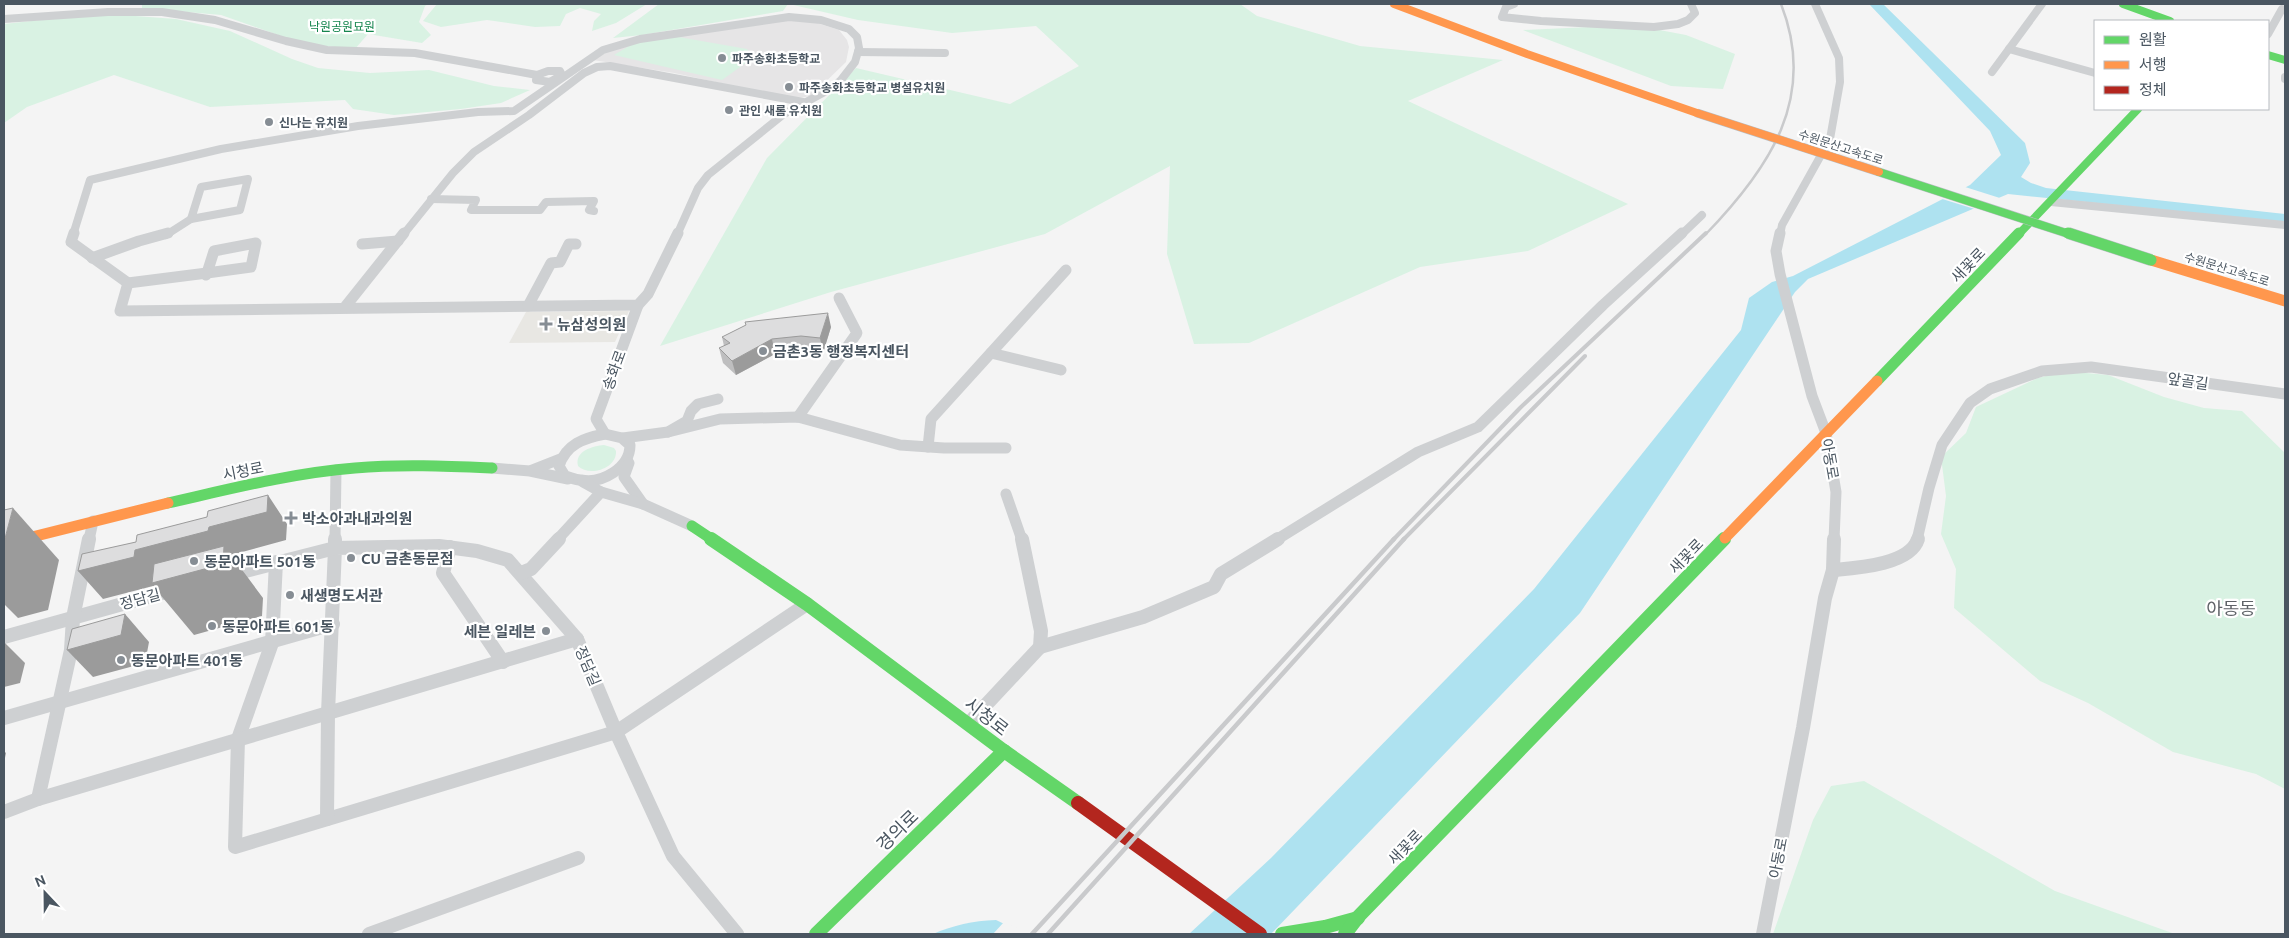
<svg xmlns="http://www.w3.org/2000/svg" width="2289" height="938" font-family="Ubuntu,'Noto Sans KR',sans-serif">
	<rect width="100%" height="100%" fill="#f4f4f4"/>
	<polygon fill="#e8e7e3" points="629,311 615,342 509,343 526,312"/>
	<polygon fill="#e6e5e6" points="768,20 808,20 839,30 847,40 849,47 846,62 811,96 794,99 674,73 593,60 615,47"/>
	<g fill="#d9f2e3">
		<polygon points="142,4 428,4 425,6 419,22 431,35 422,43 368,34 355,49 304,44 221,15 142,8"/>
		<polygon points="437,4 647,4 616,23 592,31 594,21 601,14 580,8 566,14 560,26 535,27 487,20 441,27 423,21"/>
		<polygon points="659,4 788,4 783,11 642,35 613,38"/>
		<polygon points="789,4 1240,4 1257,16 1360,46 1503,60 1408,101 1628,204 1528,251 1420,267 1249,343 1194,344 1167,254 1170,166 1045,234 831,292 660,346 767,158 856,68 1010,104 1079,66 1036,26 952,33 858,20"/>
		<polygon points="122,15 176,19 230,31 292,59 318,68 370,73 429,70 494,86 530,90 501,103 461,109 394,115 353,109 345,100 210,107 114,75 27,107 4,123 4,24 67,17"/>
		<polygon points="1633,25 1686,35 1735,54 1723,89 1671,86 1523,30"/>
		<polygon points="673,36 747,49 754,57 722,80 614,55 634,43"/>
		<polygon points="2065,371 2108,375 2164,397 2204,408 2242,411 2285,453 2285,789 2256,774 2173,752 2088,703 2040,681 1954,608 1956,569 1941,534 1946,496 1941,457 1966,433 1976,407 2038,378"/>
		<path d="M604,445L614,448L616,451C617,469 589,477 578,466C574,451 593,446 604,445Z"/>
		<polygon points="1864,781 2055,891 2175,934 1773,934 1813,820 1831,786"/>
	</g>
	<g fill="#aee2f0">
		<polygon points="1869,4 1883,4 2025,143 2030,163 2021,177 2031,183 2046,188 2285,214 2285,222 2008,194 1808,279 1795,292 1580,613 1271,934 1189,934 1271,858 1534,589 1741,330 1749,298 1772,282 1793,276 1970,185 2001,155 1990,131"/>
		<path d="M996,920L1025,934H933C954,925 972,921 996,920Z"/>
	</g>
	<g fill="#f4f4f4">
		<polygon points="1962,186 2003,199 1978,210 1939,198"/>
		<polygon points="1004,922 1026,932 1028,934 993,934"/>
	</g>
	<g fill="none" stroke-linecap="round" stroke-linejoin="round">
		<g stroke="#ced0d2" stroke-width="8">
			<polyline points="1514,4 1506,7 1502,17 1541,21 1654,27 1678,24 1688,20 1695,13 1691,4"/>
			<polyline points="4,19 108,12 162,12 215,20 286,41 327,50 415,53 537,75"/>
			<polyline points="2268,34 2282,9 2285,10"/>
			<polyline points="2009,49 2095,73"/>
			<polyline points="858,52 945,53"/>
			<polygon points="548,71 560,71 562,75 550,82 536,80 537,75"/>
			<polyline points="1992,72 2042,4"/>
			<polyline points="2285,77 2285,79"/>
			<polygon points="248,179 240,210 191,219 201,187"/>
			<polyline points="431,199 476,200 471,210 540,210 546,202 594,201 589,210 594,211"/>
			<polyline points="2051,202 2285,225"/>
			<polyline points="73,235 90,180 221,149 358,126 478,112 514,111 603,50 640,39 789,17 821,20 849,29 857,37 859,48 855,62 841,80 832,88 784,114 708,175 698,188 677,235"/>
			<polyline points="166,235 191,219"/>
			<polyline points="403,235 453,173 474,152 529,115 584,73 597,67 610,66 803,102"/>
			<polyline points="1681,235 1702,215"/>
			<polyline points="1780,235 1782,225 1830,139 1840,82 1839,58 1815,4"/>
		</g>
		<g stroke="#ced0d2" stroke-width="11">
			<polyline points="74,233 71,242 128,283 120,311 638,305 648,294 678,233"/>
			<polyline points="1780,233 1776,251 1780,274 1812,396 1826,433 1836,492 1834,540"/>
			<polygon points="256,243 251,267 207,273 214,251"/>
			<polyline points="362,244 398,241"/>
			<polyline points="92,258 139,241 168,233"/>
			<polyline points="206,275 207,273"/>
			<polyline points="128,283 207,273"/>
			<polyline points="528,306 551,263 560,262 569,244 576,244"/>
			<polyline points="345,307 404,233"/>
			<polyline points="991,353 1061,370"/>
			<polyline points="798,417 857,333 839,298"/>
			<polyline points="668,432 720,419 798,417 900,445 944,448 1006,448"/>
			<path d="M605,434L622,438L630,445C630,468 602,484 581,480C575,480 570,477 565,476L559,466C566,444 584,438 605,434Z"/>
			<polyline points="605,434 596,419 638,305"/>
			<polyline points="623,438 668,432 687,421 691,411 698,404 718,399"/>
			<polyline points="928,447 931,419 1066,270"/>
			<polyline points="629,463 624,477 643,504"/>
			<polyline points="492,468 530,471 568,479"/>
			<polyline points="532,470 560,459"/>
			<polyline points="583,482 601,492 643,504 692,526"/>
			<polyline points="1006,494 1022,540"/>
			<polyline points="89,540 93,521"/>
			<polyline points="335,540 336,470"/>
			<polyline points="557,540 601,492"/>
			<polyline points="1276,540 1418,452 1478,427 1603,305 1682,233"/>
			<polyline points="1917,540 1929,488 1942,445 1970,403 1990,389 2042,371 2091,367 2285,394"/>
		</g>
		<g stroke="#ced0d2" stroke-width="14">
			<polygon points="439,546 477,551 508,560 577,639 328,713 335,548"/>
			<polyline points="450,547 443,573 503,662"/>
			<polyline points="276,562 272,643 238,739 235,847 616,732 807,604"/>
			<path d="M1833,570C1856,568 1910,565 1918,539"/>
			<polyline points="521,573 531,569 559,539"/>
			<polyline points="230,575 335,548 335,539"/>
			<polyline points="4,637 173,590"/>
			<polyline points="577,639 616,732 673,856 737,934"/>
			<polyline points="1040,647 1143,617 1214,587 1221,574 1278,539"/>
			<polyline points="4,718 333,624"/>
			<polyline points="969,723 1040,647 1041,631 1022,539"/>
			<polyline points="38,799 71,650 73,618 89,539"/>
			<polyline points="4,812 38,799 328,713 327,819"/>
			<polyline points="369,934 578,858"/>
			<polyline points="1763,934 1803,728 1825,598 1833,570 1834,539"/>
		</g>
		<g stroke="#63d668" stroke-width="8">
			<polyline points="2123,4 2170,21"/>
			<polyline points="2268,55 2285,60"/>
			<polyline points="2018,235 2138,109"/>
		</g>
		<g stroke="#63d668" stroke-width="11">
			<polyline points="1877,381 2019,233"/>
			<path d="M168,503C230,489 292,473 355,468C401,464 446,466 492,468"/>
			<polyline points="692,526 713,540"/>
			<polyline points="1723,540 1725,538"/>
		</g>
		<g stroke="#63d668" stroke-width="14">
			<polyline points="711,539 807,604 1004,751 1078,803"/>
			<polyline points="816,934 1004,751"/>
			<polyline points="1282,934 1325,927 1358,918"/>
			<polyline points="1345,934 1358,917 1724,539"/>
		</g>
		<polyline stroke="#ff974d" stroke-width="8" points="1394,4 1527,54 1697,113"/>
		<g stroke="#ff974d" stroke-width="11">
			<polyline points="2151,260 2285,301"/>
			<polyline points="1725,538 1877,381"/>
			<polyline points="20,540 168,503"/>
		</g>
		<polyline stroke="#ff974d" stroke-width="14" points="4,544 25,539"/>
		<polyline stroke="#b3261e" stroke-width="14" points="1078,803 1260,934"/>
		<path stroke="#c9cacc" stroke-width="2.5" d="M1705,235C1769,169 1818,98 1781,4"/>
		<g stroke="#c9cacc" stroke-width="4">
			<polyline points="1393,540 1520,408 1706,233"/>
			<polyline points="1403,540 1585,356"/>
		</g>
		<g stroke="#c9cacc" stroke-width="4.5">
			<polyline points="1032,934 1394,539"/>
			<polyline points="1048,934 1404,539"/>
		</g>
		<g stroke="#b9bec3" stroke-width="9" stroke-linecap="butt">
			<polyline id="fast-bridge-far1" points="1879,172 2072,235"/>
		</g>
		<g stroke="#b9bec3" stroke-width="12" stroke-linecap="butt">
			<polyline id="fast-bridge" points="2068,233 2151,260"/>
		</g>
		<g stroke="#b9bec3" stroke-width="9" stroke-linecap="butt">
			<polyline id="slow-bridge" points="1697,113 1879,172"/>
		</g>
		<use href="#fast-bridge-far1" stroke="#63d668" stroke-width="8"/>
		<use href="#fast-bridge" stroke="#63d668" stroke-width="11"/>
		<use href="#slow-bridge" stroke="#ff974d" stroke-width="8"/>
	</g>
	<polygon fill="#bebebf" points="831,327 823,353 804,350 775,354 736,375 723,363 719,348 724,346 722,337"/>
	<g fill="#9b9b9b">
		<polygon points="828,313 831,327 823,353 820,338"/>
		<polygon points="772,339 775,354 736,375 732,361"/>
		<polygon points="268,495 287,524 286,540 231,555 263,598 262,616 194,635 153,586 103,599 78,571 135,550 209,527"/>
		<polygon points="13,508 59,560 48,610 18,618 4,604 4,542"/>
		<polygon points="125,614 149,642 145,663 93,677 67,650"/>
		<polygon points="4,642 25,663 20,683 4,687"/>
		<polygon points="4,751 6,753 4,763"/>
	</g>
	<g fill="#ddddde" stroke="#9b9b9b">
		<polygon points="828,313 820,338 801,336 772,339 732,361 719,348 730,343 722,337 746,325 745,322"/>
		<polygon points="268,495 267,512 209,527 208,531 135,550 134,557 78,571 82,554 136,542 137,535 207,517 208,511"/>
		<polygon points="13,508 4,542 4,510"/>
		<polygon points="224,546 223,564 152,583 154,564"/>
		<polygon points="125,614 121,635 67,650 72,629"/>
	</g>
	<g fill="#868d94" stroke="#fff" stroke-width="2">
		<circle cx="722" cy="58" r="5"/>
		<circle cx="789" cy="87" r="5"/>
		<circle cx="729" cy="110" r="5"/>
		<circle cx="269" cy="122" r="5"/>
		<path d="M543.5 316.5h5v5h5v5h-5v5h-5v-5h-5v-5h5z"/>
		<circle cx="763" cy="351" r="5"/>
		<path d="M288.5 510.5h5v5h5v5h-5v5h-5v-5h-5v-5h5z"/>
		<circle cx="351" cy="558" r="5"/>
		<circle cx="194" cy="561" r="5"/>
		<circle cx="290" cy="595" r="5"/>
		<circle cx="212" cy="626" r="5"/>
		<circle cx="546" cy="631" r="5"/>
		<circle cx="121" cy="660" r="5"/>
	</g>
	<g text-anchor="middle" dominant-baseline="central" stroke-width="4.5" stroke-linejoin="round" paint-order="stroke">
		<g font-size="12" fill="#17864f" stroke="#fff">
			<text x="342" y="26">낙원공원묘원</text>
		</g>
		<g font-size="12" font-weight="bold" fill="#4a5661" stroke="#fff" text-anchor="start">
			<text x="732" y="58">파주송화초등학교</text>
			<text x="799" y="87">파주송화초등학교 병설유치원</text>
			<text x="739" y="110">관인 새롬 유치원</text>
			<text x="279" y="122">신나는 유치원</text>
		</g>
		<g font-size="12" fill="#4a5661" stroke="#fff">
			<text transform="translate(1841 147) rotate(18)">수원문산고속도로</text>
			<text transform="translate(2227 269) rotate(17)">수원문산고속도로</text>
		</g>
		<g font-size="15" fill="#4a5661" stroke="#fff">
			<text transform="translate(1968 265) rotate(-46)">새꽃로</text>
			<text transform="translate(614 370) rotate(-70)">송화로</text>
			<text transform="translate(2188 381) rotate(8)">앞골길</text>
			<text transform="translate(1830 459) rotate(80)">아동로</text>
			<text transform="translate(243 471) rotate(-11)">시청로</text>
			<text transform="translate(1686 556) rotate(-46)">새꽃로</text>
			<text transform="translate(140 599) rotate(-15)">정담길</text>
			<text transform="translate(588 666) rotate(67)">정담길</text>
			<text transform="translate(1405 847) rotate(-46)">새꽃로</text>
			<text transform="translate(1778 858) rotate(-79)">아동로</text>
		</g>
		<g font-size="15" font-weight="bold" fill="#4a5661" stroke="#fff" text-anchor="start">
			<text x="557" y="324">뉴삼성의원</text>
			<text x="773" y="351">금촌3동 행정복지센터</text>
			<text x="302" y="518">박소아과내과의원</text>
			<text x="361" y="558">CU 금촌동문점</text>
			<text x="204" y="561">동문아파트 501동</text>
			<text x="300" y="595">새생명도서관</text>
			<text x="222" y="626">동문아파트 601동</text>
			<text x="536" y="631" text-anchor="end">세븐 일레븐</text>
			<text x="131" y="660">동문아파트 401동</text>
		</g>
		<g font-size="18" fill="#5f6368" stroke="#fff">
			<text x="2231" y="608">아동동</text>
		</g>
		<g font-size="18" fill="#4a5661" stroke="#fff">
			<text transform="translate(987 716) rotate(38)">시청로</text>
			<text transform="translate(897 830) rotate(-44)">경의로</text>
		</g>
	</g>
	<rect width="2289" height="938" fill="none" stroke="#4a5661" stroke-width="10"/>
	<rect x="2094" y="20" width="175" height="90" fill="#ffffff" stroke="#b7bbc0"/>
	<rect x="2104" y="36" width="25" height="8" fill="#63d668" stroke="#b7bbc0"/>
	<text x="2139" y="45" font-size="15" fill="#4a5661">원활</text>
	<rect x="2104" y="61" width="25" height="8" fill="#ff974d" stroke="#b7bbc0"/>
	<text x="2139" y="70" font-size="15" fill="#4a5661">서행</text>
	<rect x="2104" y="86" width="25" height="8" fill="#b3261e" stroke="#b7bbc0"/>
	<text x="2139" y="95" font-size="15" fill="#4a5661">정체</text>
	<g transform="translate(45 893) rotate(338)" stroke="#ffffff" stroke-width="4" paint-order="stroke">
	<path d="M0-4L9 19L0 12L-9 19Z" fill="#4a5661"/>
	<text y="-8" font-size="14" font-weight="bold" text-anchor="middle" fill="#4a5661">N</text>
	</g>
</svg>
